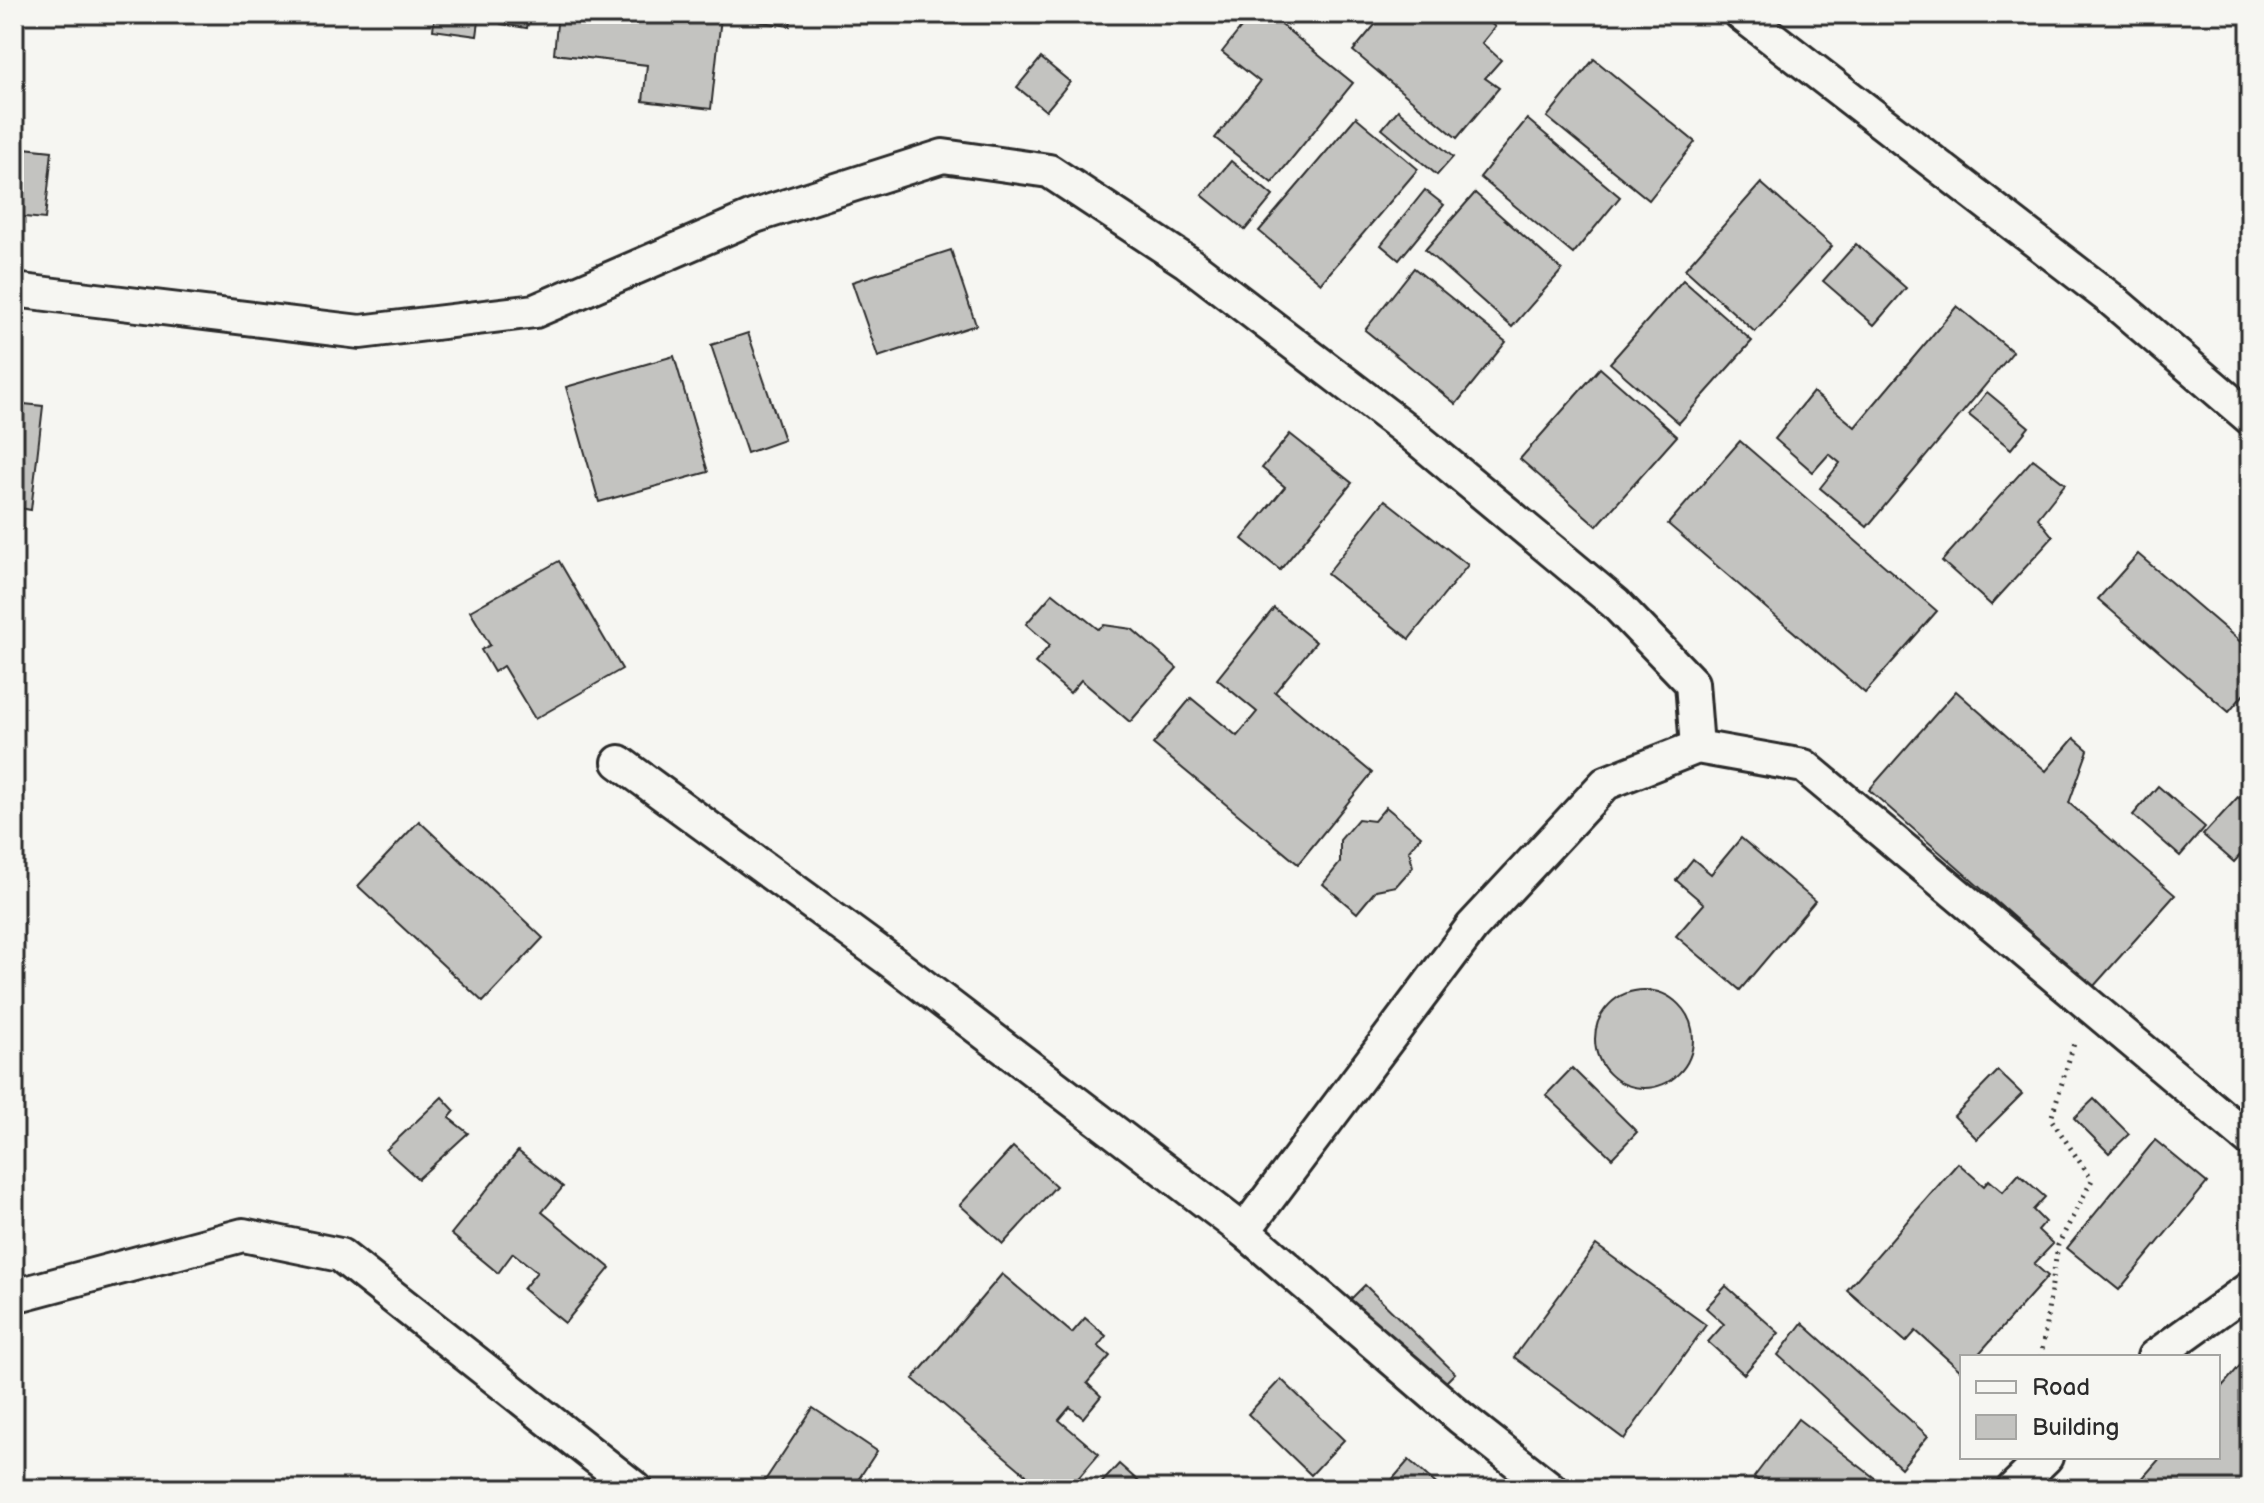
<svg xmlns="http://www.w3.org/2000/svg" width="2264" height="1503" font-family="'Balsamiq Sans',sans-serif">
	<rect width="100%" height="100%" fill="#f6f6f2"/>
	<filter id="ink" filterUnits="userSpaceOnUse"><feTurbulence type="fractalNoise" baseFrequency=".0125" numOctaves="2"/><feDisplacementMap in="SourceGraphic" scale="16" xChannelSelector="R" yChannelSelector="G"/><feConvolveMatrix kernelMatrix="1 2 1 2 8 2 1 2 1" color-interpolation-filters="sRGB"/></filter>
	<g filter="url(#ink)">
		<g fill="#c3c3c0" stroke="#2b2b2b" stroke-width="2">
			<polygon points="435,14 480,14 477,36 433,30"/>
			<polygon points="503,14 549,14 549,17 530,14 527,28 501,24"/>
			<polygon points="558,14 721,17 711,109 643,101 647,65 554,54"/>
			<polygon points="749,14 792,14 790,26 748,20"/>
			<polygon points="1252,14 1268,14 1353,83 1272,183 1215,138 1260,82 1222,52"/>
			<polygon points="1384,14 1480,14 1495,27 1482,43 1501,60 1485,78 1499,88 1457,138 1353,51"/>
			<polygon points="1041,58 1070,82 1046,111 1017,87"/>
			<polygon points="1594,59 1695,142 1649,200 1547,117"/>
			<polygon points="1398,110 1453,157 1437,175 1382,129"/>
			<polygon points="1356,117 1418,169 1321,283 1259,231"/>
			<polygon points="1527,119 1620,197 1573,254 1480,177"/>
			<polygon points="14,147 52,151 45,219 14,216"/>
			<polygon points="1231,161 1273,196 1245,230 1202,195"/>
			<polygon points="1761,183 1832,246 1755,332 1685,269"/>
			<polygon points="1425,190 1444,205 1399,260 1381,245"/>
			<polygon points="1475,193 1562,270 1512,327 1425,250"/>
			<polygon points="1856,244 1906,288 1874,325 1823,281"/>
			<polygon points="951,250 976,325 878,357 852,282"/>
			<polygon points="1414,268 1506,342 1456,404 1365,330"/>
			<polygon points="1683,280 1752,341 1679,423 1610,363"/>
			<polygon points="1957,306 2013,352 1867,527 1820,488 1840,463 1829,454 1813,472 1775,439 1813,392 1855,427"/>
			<polygon points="748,333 784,440 747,453 711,345"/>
			<polygon points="674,356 708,472 599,502 566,387"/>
			<polygon points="1600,368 1677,436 1597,526 1520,459"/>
			<polygon points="1987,392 2029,427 2011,449 1969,415"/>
			<polygon points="14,403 43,406 31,510 14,507"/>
			<polygon points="1290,434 1352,483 1280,570 1242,539 1285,487 1262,468"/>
			<polygon points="1740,441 1937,611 1865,693 1668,524"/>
			<polygon points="2033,459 2065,484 2038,518 2053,537 1991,605 1942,561"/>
			<polygon points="1385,500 1468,565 1409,639 1327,574"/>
			<polygon points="2138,554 2250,650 2250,687 2229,712 2098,599"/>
			<polygon points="559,561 622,669 535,719 503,666 494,672 481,650 490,645 470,611"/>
			<polygon points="1053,593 1098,629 1104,625 1132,629 1177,668 1130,722 1081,680 1070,693 1035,663 1050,645 1026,624"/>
			<polygon points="1274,608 1316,642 1275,692 1372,773 1298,864 1153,744 1191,698 1237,736 1257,712 1217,679"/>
			<polygon points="1956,691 2046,771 2074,738 2088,750 2069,803 2175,895 2093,987 1869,790"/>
			<polygon points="2158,786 2205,827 2180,856 2133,815"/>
			<polygon points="2238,797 2250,808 2250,844 2234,862 2203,835"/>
			<polygon points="1386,807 1421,836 1409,850 1413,867 1396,886 1376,890 1357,913 1323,884 1340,863 1340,840 1358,819 1374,821"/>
			<polygon points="419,821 543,938 483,1002 358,886"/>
			<polygon points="1741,838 1815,901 1740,990 1676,936 1704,904 1676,880 1693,859 1711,874"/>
			<circle cx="1644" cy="1039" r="49"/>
			<polygon points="1572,1068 1637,1132 1612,1158 1546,1095"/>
			<polygon points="1998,1071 2022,1094 1977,1139 1954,1116"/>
			<polygon points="442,1097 455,1111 449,1118 468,1133 418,1179 386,1150"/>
			<polygon points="2094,1099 2129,1134 2109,1153 2074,1118"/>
			<polygon points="2155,1140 2207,1183 2119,1290 2067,1248"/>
			<polygon points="1013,1147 1056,1186 1003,1244 960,1205"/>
			<polygon points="518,1151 563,1187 542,1212 610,1268 565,1323 523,1289 537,1272 513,1253 498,1273 451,1234"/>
			<polygon points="1958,1163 1984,1186 1989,1180 2003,1192 2019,1174 2045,1197 2033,1210 2045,1222 2038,1230 2053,1244 2034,1264 2048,1276 1976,1357 1962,1357 1962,1372 1916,1331 1906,1342 1847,1290"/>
			<polygon points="1596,1245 1706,1325 1624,1439 1514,1357"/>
			<polygon points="1002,1274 1072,1333 1085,1318 1106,1336 1098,1346 1110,1356 1087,1383 1101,1396 1083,1418 1070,1407 1059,1420 1099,1454 1069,1489 1043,1489 913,1379"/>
			<polygon points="1365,1285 1455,1373 1435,1393 1345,1305"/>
			<polygon points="1726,1286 1779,1333 1744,1374 1708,1342 1724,1324 1706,1308"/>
			<polygon points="1802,1323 1928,1436 1901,1468 1778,1355"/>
			<polygon points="2250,1354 2250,1489 2133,1489 2161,1457 2218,1457 2218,1391"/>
			<polygon points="1281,1379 1344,1440 1311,1475 1248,1414"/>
			<polygon points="813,1408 877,1451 852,1489 774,1489 764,1482"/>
			<polygon points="1798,1419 1889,1489 1768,1489 1754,1477"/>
			<polygon points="1409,1460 1442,1489 1384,1489"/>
			<polygon points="1119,1464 1147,1489 1096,1489"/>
		</g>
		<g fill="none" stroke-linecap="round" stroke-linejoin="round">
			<g stroke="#2b2b2b" stroke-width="38">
				<g id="street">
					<polyline points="1741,14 2111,299 2250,418"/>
					<polyline points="14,290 360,332 535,311 755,216 943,156 1049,171 1187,262 1408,431 1615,603 1692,683 1697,747"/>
					<polyline points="619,762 888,959 1244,1231"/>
					<polyline points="14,1296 243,1235 340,1255 636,1489"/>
					<polyline points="2154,1357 2250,1288"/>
					<polyline points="1551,1489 1461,1418 1244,1231 1472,927 1606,783 1697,747 1804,766 2250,1140"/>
					<polyline points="2013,1489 2046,1457"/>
				</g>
			</g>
			<polyline stroke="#2b2b2b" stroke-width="5" stroke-dasharray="2 6" stroke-linecap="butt" points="2041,1357 2058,1245 2092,1180 2051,1119 2075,1040"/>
			<use href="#street" stroke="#f6f6f2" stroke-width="32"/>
		</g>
	</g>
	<rect width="2264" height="1503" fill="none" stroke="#f6f6f2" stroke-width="48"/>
	<rect x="24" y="24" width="2216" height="1455" fill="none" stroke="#2b2b2b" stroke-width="3" filter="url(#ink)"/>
	<rect x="1960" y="1355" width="260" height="104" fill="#f6f6f2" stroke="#a5a5a2" stroke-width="2"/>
	<rect x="1976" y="1381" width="40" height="12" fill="#f6f6f2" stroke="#a5a5a2" stroke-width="2"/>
	<text x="2032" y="1395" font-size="24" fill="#2b2b2b">Road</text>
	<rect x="1976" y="1415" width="40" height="24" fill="#c3c3c0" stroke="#a5a5a2" stroke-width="2"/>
	<text x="2032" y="1435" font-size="24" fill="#2b2b2b">Building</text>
</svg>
